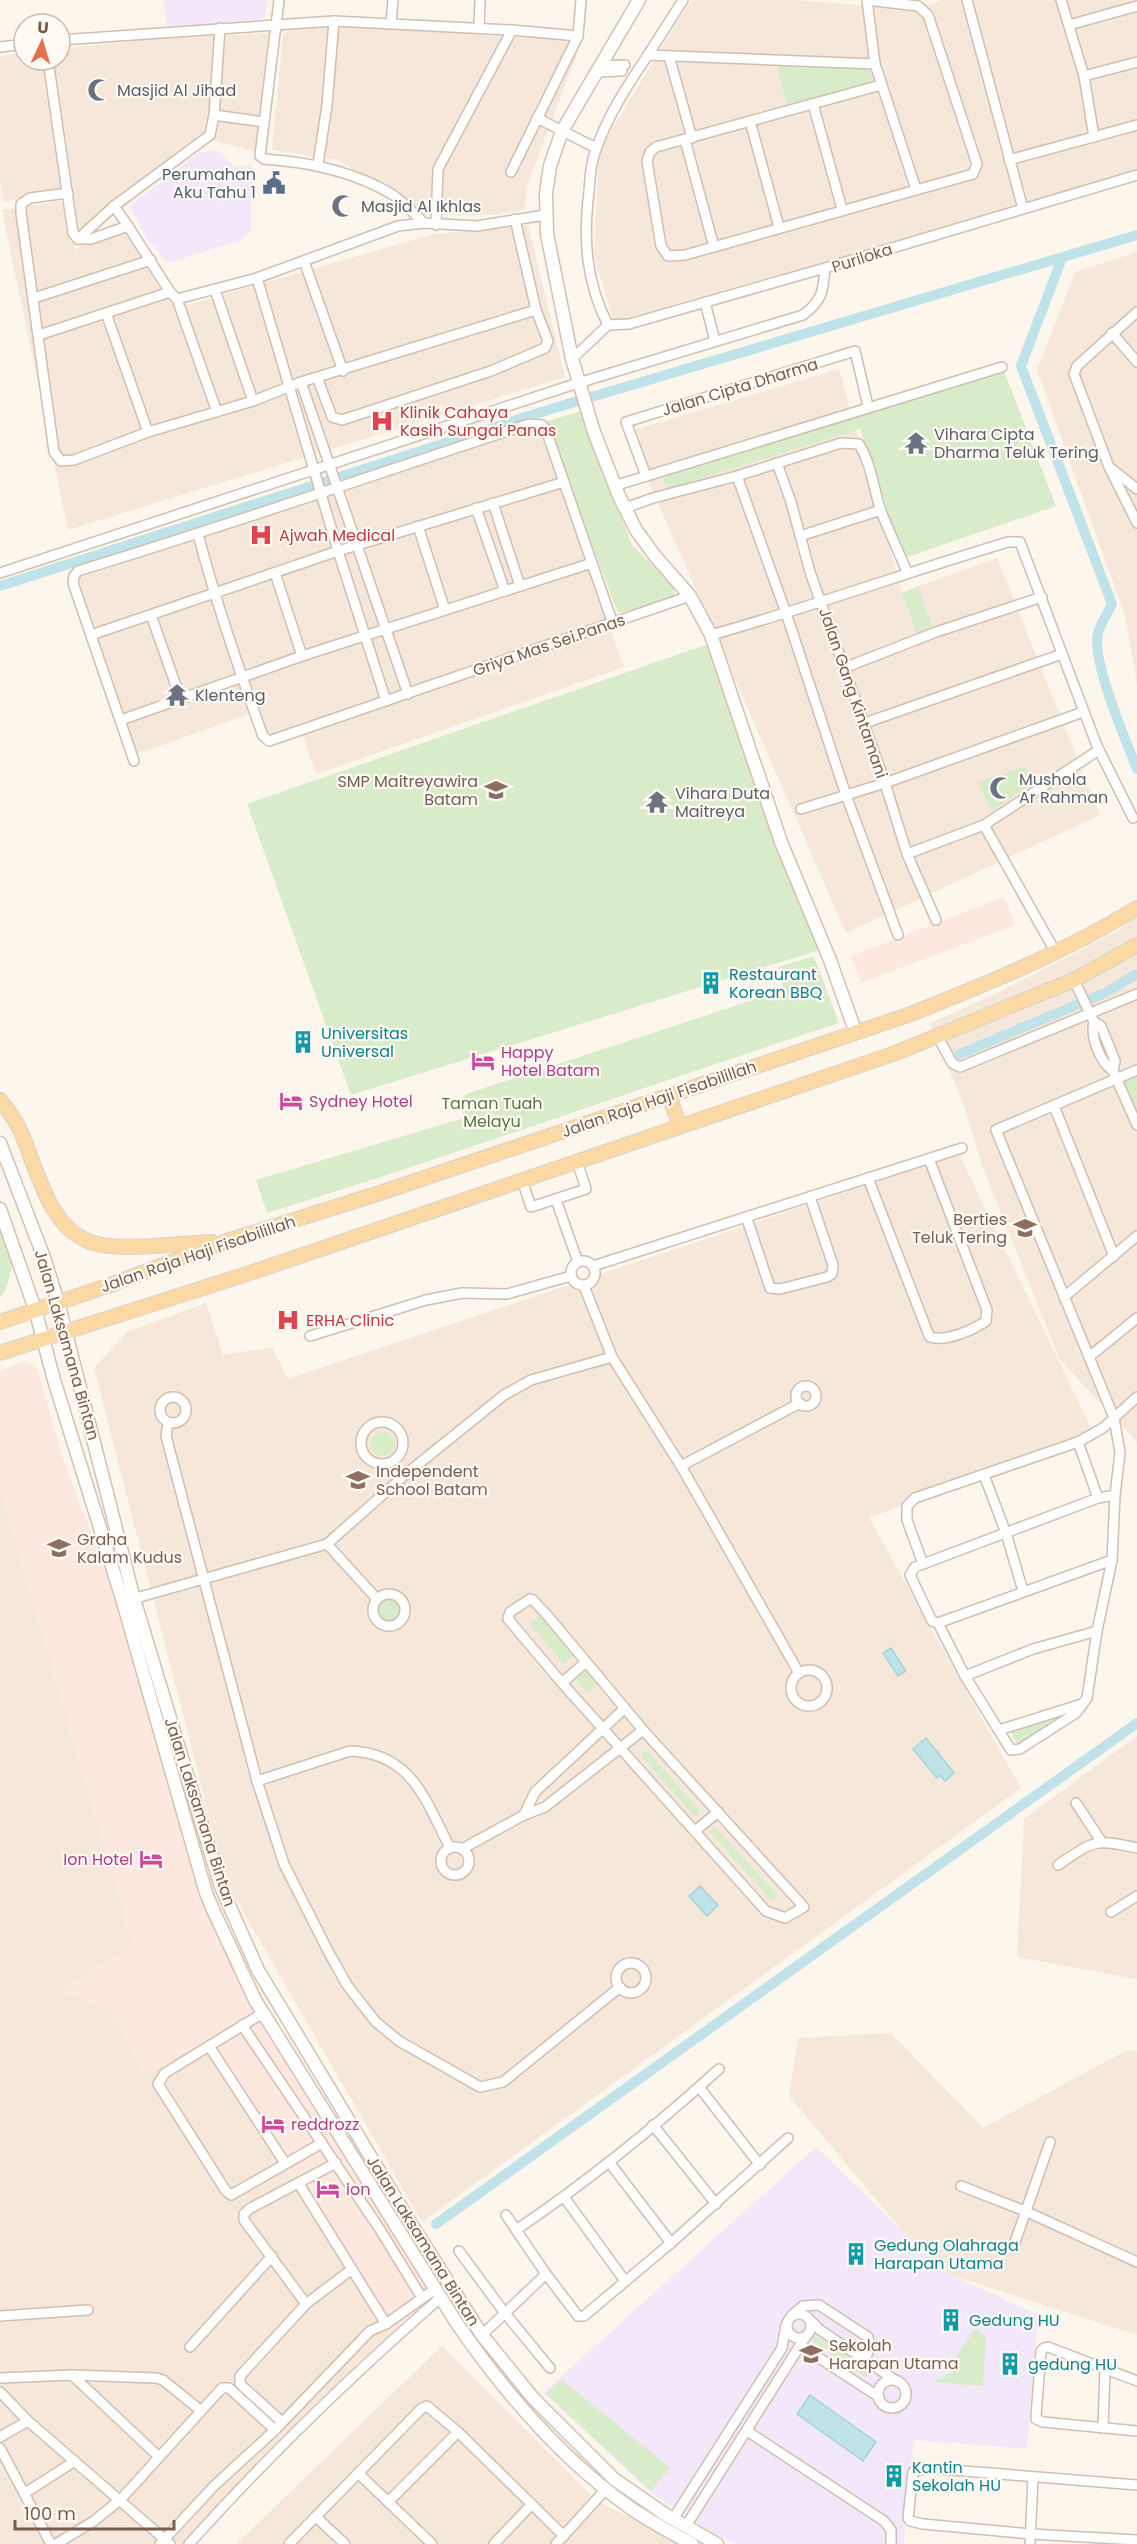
<svg xmlns="http://www.w3.org/2000/svg" width="1137" height="2544" font-family="Poppins,sans-serif">
	<rect width="100%" height="100%" fill="#fdf6ec"/>
	<g fill="#f5e8da">
		<polygon points="691,0 796,0 916,10 943,0 1137,0 1137,174 614,321 594,257 599,150"/>
		<polygon points="298,23 582,41 528,183 524,210 494,215 425,215 338,160 272,150 283,34"/>
		<polygon points="271,33 257,152 211,140 74,246 75,250 114,222 187,305 434,234 528,225 565,377 68,530 2,210 61,201 74,244 70,185 4,202 0,182 0,56 24,53 24,60 60,60 60,49 152,39"/>
		<polygon points="1137,252 1137,684 1126,619 1037,370 1075,272"/>
		<polygon points="839,369 902,592 997,558 1100,815 846,933 627,432"/>
		<polygon points="538,426 624,667 316,774 300,727 269,738 260,710 134,755 75,579"/>
		<polygon points="1137,917 1137,1442 1060,1360 984,1171 963,1103 930,1023 993,995 1117,931"/>
		<polygon points="959,1154 1093,1432 869,1518 1021,1788 422,2222 226,1882 94,1368 127,1332 206,1303 223,1355 272,1347 288,1379"/>
		<polygon points="0,1489 133,1946 59,1991 109,2009 144,2075 205,2040 393,2333 288,2436 188,2544 0,2544"/>
		<polygon points="1137,1736 1137,1979 1017,1957 1024,1819"/>
		<polygon points="891,2033 983,2128 1127,2050 1137,2052 1137,2335 945,2273 912,2242 789,2096 798,2038"/>
		<polygon points="442,2346 597,2501 684,2544 236,2544"/>
	</g>
	<g fill="#fde8e0">
		<polygon points="1004,897 1015,925 861,983 851,956"/>
		<polygon points="25,1360 38,1369 61,1453 147,1679 208,1892 259,2000 445,2297 393,2333 205,2040 144,2076 109,2009 59,1991 133,1946 0,1489 0,1371"/>
	</g>
	<g fill="#f3e8fa">
		<polygon points="164,0 267,0 265,19 167,28"/>
		<polygon points="217,150 235,167 252,165 251,230 242,240 168,263 144,235 130,206 198,153"/>
		<polygon points="816,2147 945,2272 1038,2315 1027,2449 914,2440 904,2544 736,2544 716,2535 654,2495 543,2393"/>
	</g>
	<g fill="#d8ecc9">
		<polygon points="776,64 869,68 874,84 788,109"/>
		<polygon points="1004,371 1056,506 904,558 860,429 667,489 662,474 855,414"/>
		<polygon points="581,411 632,545 673,585 675,595 670,599 618,613 545,422"/>
		<polygon points="918,587 933,628 917,634 902,593"/>
		<polygon points="714,642 823,949 351,1095 247,804"/>
		<polygon points="1025,766 1034,782 991,812 978,782"/>
		<path d="M814,956L839,1023C648,1085 459,1154 267,1213L256,1180L464,1118C462,1108 459,1102 466,1094L784,990L778,967Z"/>
		<polygon points="1137,1069 1137,1133 1115,1079"/>
		<path d="M0,1199C4,1210 11,1223 14,1234C16,1247 10,1290 0,1297Z"/>
		<circle cx="383" cy="1444" r="12"/>
		<circle cx="389" cy="1611" r="12"/>
		<polygon points="540,1615 575,1655 564,1664 529,1624"/>
		<polygon points="587,1670 598,1683 587,1693 576,1680"/>
		<polygon points="1075,1712 1019,1748 1010,1731"/>
		<polygon points="647,1750 701,1812 695,1817 641,1755"/>
		<polygon points="715,1827 778,1895 772,1901 710,1832"/>
		<polygon points="975,2329 986,2337 983,2386 933,2382 955,2371 950,2366"/>
		<polygon points="814,2335 870,2371 871,2375 865,2377 812,2341"/>
		<polygon points="562,2380 670,2468 651,2491 546,2393"/>
	</g>
	<g fill="#bfe3e8" stroke="#a5d3da" stroke-width="1.5">
		<polygon points="891,1648 906,1671 898,1676 883,1653"/>
		<polygon points="926,1738 954,1773 945,1781 940,1775 937,1778 913,1749"/>
		<polygon points="700,1886 718,1905 707,1916 689,1896"/>
		<polygon points="810,2395 876,2442 863,2461 797,2414"/>
	</g>
	<g fill="none" stroke-linecap="round" stroke-linejoin="round">
		<g stroke="#bfe3e8" stroke-width="10">
			<path d="M1062,258L1021,366L1112,604C1108,613 1100,623 1098,633C1091,660 1126,741 1137,769"/>
			<polyline points="0,586 551,409 1137,235"/>
			<polyline points="960,1054 1105,993 1137,974"/>
			<polyline points="436,2224 1137,1723"/>
		</g>
		<g stroke="#d1beb0" stroke-width="12">
			<g id="street">
				<path d="M279,0L260,156L264,159C309,162 354,171 393,195C404,202 414,214 424,223"/>
				<polyline points="867,0 918,6 928,15 977,164 973,174 685,255 668,256 661,246 647,161 650,152 656,147 881,85"/>
				<polyline points="867,0 875,64"/>
				<polyline points="1061,0 1084,76 1094,137"/>
				<polyline points="391,23 393,0"/>
				<polyline points="1069,25 1137,6"/>
				<polyline points="479,28 480,0"/>
				<polyline points="60,40 334,21 512,30 578,36"/>
				<polyline points="0,47 24,44"/>
				<polyline points="648,55 683,0"/>
				<polyline points="669,56 692,138"/>
				<polyline points="48,60 73,233 78,239 91,239 128,226 170,292 177,299 257,278 398,226 424,223 477,226 545,215"/>
				<polyline points="601,66 625,65"/>
				<polyline points="598,72 622,71"/>
				<polyline points="1084,76 1137,62"/>
				<polyline points="813,104 842,209"/>
				<polyline points="214,115 264,122"/>
				<polyline points="537,118 596,148"/>
				<polyline points="750,121 779,227"/>
				<polyline points="685,140 714,247"/>
				<polyline points="1009,160 1137,125"/>
				<polyline points="318,164 327,105 334,21"/>
				<polyline points="511,172 578,36 581,0"/>
				<polyline points="68,193 30,198 21,204 21,213 54,452 61,461 74,460 148,432 253,401 301,382 536,310"/>
				<polyline points="114,206 128,226"/>
				<polyline points="1023,209 1137,175"/>
				<polyline points="436,225 438,169 512,30"/>
				<polyline points="78,239 114,206 210,135 214,115 220,28"/>
				<polyline points="304,261 343,371"/>
				<path d="M825,268L629,324L608,325C586,282 583,239 589,192C590,177 591,161 597,147C608,115 629,83 648,55L875,64L916,189"/>
				<polyline points="257,278 338,551 386,701"/>
				<polyline points="215,290 253,401"/>
				<polyline points="34,298 151,260"/>
				<polyline points="177,299 217,412"/>
				<polyline points="705,302 715,341"/>
				<polyline points="1137,312 1077,366 1074,374 1109,467 1137,523"/>
				<polyline points="106,313 148,432"/>
				<polyline points="1112,333 1137,362"/>
				<polyline points="39,335 170,292"/>
				<polyline points="572,359 608,325"/>
				<polyline points="317,377 332,417 342,420 491,371 545,348 548,341 536,310 515,219"/>
				<polyline points="301,382 408,694"/>
				<polyline points="777,463 791,502 810,572 885,783 907,854 936,920"/>
				<polyline points="1113,470 1137,489"/>
				<polyline points="646,476 626,422 855,351 868,406"/>
				<polyline points="737,476 786,613 846,795 898,935"/>
				<polyline points="614,486 1002,367"/>
				<polyline points="493,503 520,586"/>
				<polyline points="476,508 505,591"/>
				<path d="M625,508L653,498L737,476L841,443L859,444C872,465 873,488 881,511C889,532 899,552 907,572"/>
				<polyline points="418,526 445,610"/>
				<path d="M198,534C216,603 239,670 263,736L269,741L690,596"/>
				<polyline points="800,536 881,510"/>
				<path d="M0,573L578,383L803,315C823,300 823,291 825,268L1023,209L967,0"/>
				<polyline points="275,573 302,656"/>
				<polyline points="151,615 180,697"/>
				<polyline points="91,635 338,551 564,482"/>
				<path d="M711,635C811,607 908,572 1008,542H1020L1097,746L1133,818"/>
				<polyline points="844,668 936,632 1042,597"/>
				<polyline points="121,720 302,656 592,563"/>
				<polyline points="862,724 1062,654"/>
				<path d="M134,761L73,583L74,576L78,571C229,525 379,473 529,424L542,425L546,430L613,624"/>
				<polyline points="801,809 885,783 1083,712"/>
				<polyline points="984,825 1056,953"/>
				<polyline points="907,854 984,825 1099,750"/>
				<polyline points="1074,980 1094,1022 1101,1026 1115,1061 1113,1071"/>
				<path d="M1094,1022C1090,1036 1100,1062 1113,1071L1137,1125"/>
				<polyline points="938,1037 952,1063 960,1067 1137,994"/>
				<polyline points="1054,1106 1114,1256"/>
				<path d="M868,1178L928,1333L930,1337C946,1342 973,1330 986,1321L987,1310L929,1159"/>
				<polyline points="522,1180 531,1207 586,1189 577,1161"/>
				<polyline points="556,1200 578,1262"/>
				<polyline points="747,1219 770,1288 780,1289 827,1277 832,1274 833,1265 810,1197"/>
				<circle cx="583" cy="1273" r="12"/>
				<polyline points="593,1266 962,1148"/>
				<polyline points="584,1286 612,1357 681,1466 799,1673"/>
				<polyline points="1064,1297 1137,1236"/>
				<polyline points="310,1336 426,1300 462,1293 507,1294 571,1276"/>
				<polyline points="1089,1357 1137,1318"/>
				<circle cx="806" cy="1396" r="10"/>
				<circle cx="173" cy="1410" r="13"/>
				<circle cx="382" cy="1443" r="21"/>
				<polyline points="168,1423 166,1436 257,1781 284,1864 328,1951 347,1985 368,2012 376,2022 399,2041 480,2087 503,2082 620,1987"/>
				<polyline points="1078,1442 1098,1498"/>
				<polyline points="681,1466 800,1403"/>
				<polyline points="984,1475 1006,1533 1023,1591"/>
				<polyline points="1115,1495 1098,1498 923,1564 915,1567 910,1575 932,1621 938,1623 965,1676 1011,1750 1020,1749 1076,1713 1087,1698 1097,1631 1112,1560 1115,1495 1120,1453 1114,1418 996,1130 1137,1070"/>
				<polyline points="327,1544 377,1599"/>
				<polyline points="923,1564 907,1520 907,1506 915,1498 1078,1442 1103,1428 1137,1397"/>
				<circle cx="389" cy="1610" r="16"/>
				<polygon points="530,1599 533,1600 547,1615 643,1730 804,1907 785,1918 766,1911 562,1683 508,1619 510,1612"/>
				<polyline points="129,1600 327,1544 406,1474 504,1395 531,1380 612,1357"/>
				<polyline points="938,1623 1112,1560"/>
				<circle cx="809" cy="1688" r="18"/>
				<polyline points="965,1676 1033,1649 1097,1631"/>
				<polyline points="562,1683 586,1662"/>
				<polyline points="999,1730 1082,1704"/>
				<path d="M257,1781L350,1751C412,1753 426,1801 450,1848"/>
				<polyline points="1076,1803 1101,1841"/>
				<polyline points="524,1815 535,1792 625,1708"/>
				<polyline points="695,1831 718,1812"/>
				<circle cx="455" cy="1861" r="14"/>
				<polyline points="462,1849 524,1815 545,1807 643,1730"/>
				<path d="M1058,1865C1094,1841 1093,1838 1137,1848"/>
				<polyline points="1111,1912 1137,1896"/>
				<circle cx="631" cy="1978" r="15"/>
				<polyline points="263,2013 165,2073 158,2084 226,2191 231,2195 322,2143"/>
				<polyline points="242,2025 379,2228 422,2298"/>
				<polyline points="209,2046 285,2163"/>
				<polyline points="699,2087 760,2165"/>
				<polyline points="653,2125 716,2204"/>
				<polyline points="609,2162 671,2243"/>
				<polyline points="299,2184 386,2324"/>
				<polyline points="961,2186 1025,2211 1137,2262"/>
				<polyline points="564,2197 625,2281"/>
				<polyline points="506,2215 546,2274 578,2316 584,2316 671,2243 788,2138"/>
				<path d="M516,2230C587,2182 655,2127 719,2069"/>
				<polyline points="1014,2245 1050,2142"/>
				<polyline points="459,2251 504,2312 550,2368"/>
				<polyline points="306,2304 244,2220 244,2214 249,2209 336,2163"/>
				<circle cx="799" cy="2326" r="12"/>
				<polyline points="792,2315 803,2306 819,2305 868,2337 870,2346 865,2360"/>
				<polyline points="0,2316 88,2310"/>
				<polyline points="808,2318 820,2330 898,2382"/>
				<polyline points="482,2335 546,2274"/>
				<polyline points="801,2346 879,2397"/>
				<polyline points="190,2347 272,2256"/>
				<polyline points="72,2375 158,2456"/>
				<polyline points="0,2378 72,2375 156,2378 163,2380 200,2410"/>
				<circle cx="892" cy="2394" r="14"/>
				<polyline points="1137,2381 1048,2347 1044,2348 1041,2351 1036,2416 1036,2419 1043,2422 1137,2431"/>
				<polyline points="0,2392 28,2421 170,2544"/>
				<polyline points="282,2422 240,2384 240,2376 306,2304 352,2269"/>
				<polyline points="1103,2428 1105,2370"/>
				<polyline points="747,2431 884,2521 891,2530 891,2544"/>
				<polyline points="0,2437 28,2421"/>
				<polyline points="0,2448 51,2544"/>
				<polyline points="358,2473 432,2544"/>
				<polyline points="1137,2485 927,2468 913,2472 908,2518 910,2521 923,2524 1031,2534 1137,2540"/>
				<polyline points="25,2493 75,2461"/>
				<polyline points="388,2502 458,2432"/>
				<polyline points="316,2517 345,2544"/>
				<polyline points="673,2519 782,2348 786,2325"/>
				<polyline points="686,2526 806,2336"/>
				<polyline points="56,2544 94,2521 121,2499 222,2388 229,2388 275,2430"/>
				<polyline points="160,2544 214,2486 275,2430 370,2331 386,2324 435,2289"/>
				<path d="M189,2544C267,2457 352,2375 440,2298"/>
				<polyline points="289,2544 422,2408 427,2406 458,2432 564,2536"/>
				<polyline points="494,2544 531,2505"/>
				<polyline points="556,2544 606,2489"/>
				<polyline points="1030,2544 1033,2477"/>
			</g>
		</g>
		<g stroke="#d6c0b0" stroke-width="15">
			<g id="secondary">
				<polyline points="639,0 562,131 550,166 546,193 547,234 572,359 594,432 619,496 636,530 655,556 690,596 711,635 781,842 830,960 856,1033"/>
				<polyline points="0,1143 43,1255 58,1302 134,1599 221,1887 258,1970 413,2227 482,2335 533,2398 614,2479 666,2515 717,2544"/>
				<path d="M0,1209L35,1309L54,1380L123,1602L206,1893L214,1912L255,2000L456,2322C504,2392 562,2460 632,2509C651,2522 672,2533 692,2544"/>
			</g>
		</g>
		<g stroke="#dad1cd" stroke-width="16">
			<g id="primary">
				<polyline points="669,1095 680,1127"/>
				<path d="M0,1100C7,1109 15,1119 20,1130C38,1169 48,1232 97,1244C124,1251 182,1243 212,1242"/>
				<path d="M0,1322L110,1285L227,1241L380,1193L911,1014C989,983 1065,952 1137,908"/>
				<polyline points="0,1353 250,1273 893,1054 1074,980 1137,945"/>
			</g>
		</g>
		<use href="#street" stroke="#fff" stroke-width="9"/>
		<use href="#secondary" stroke="#fff" stroke-width="12"/>
		<use href="#primary" stroke="#fbd9a5" stroke-width="14"/>
	</g>
	<defs>
		<g id="mosque-bare" transform="scale(1.8)"><path d="M3.5-4.9A6 6 0 1 0 3.5 4.9A5 5 0 1 1 3.5-4.9Z" fill="#6b7280" stroke="#fffaf3" stroke-width="2.5" paint-order="stroke"/></g>
		<g id="civic-bare" transform="scale(1.8)"><path d="M-.6-6.5H3V-4.5H.6V-3L4-1V1h2V6H-6V1h2V-1L-.6-3ZM-1.2 2.5V6h2.4V2.5Z" fill="#5c6f8a" stroke="#fffaf3" stroke-width="2.5" paint-order="stroke"/></g>
		<g id="hospital-bare" transform="scale(1.8)"><path d="M-5-5h3v3.5h4V-5h3V5h-3V1.5h-4V5h-3Z" fill="#e0444e" stroke="#fffaf3" stroke-width="2.5" paint-order="stroke"/></g>
		<g id="temple-bare" transform="scale(1.8)"><path d="M0-6L5-2H3V0L6.5 2.5H4V6H1.5V3h-3V6H-4V2.5H-6.5L-3 0V-2H-5Z" fill="#6b7280" stroke="#fffaf3" stroke-width="2.5" paint-order="stroke"/></g>
		<g id="school-bare" transform="scale(1.8)"><path d="M0-5L7-2L0 1L-7-2ZM-4 1L0 2.5L4 1V4Q0 6-4 4Z" fill="#8d6e63" stroke="#fffaf3" stroke-width="2.5" paint-order="stroke"/></g>
		<g id="building-bare" transform="scale(1.8)"><path d="M-4-6H4V6H1V3H-1V6H-4ZM-2.5-4.3h1.7v1.8h-1.7ZM.8-4.3h1.7v1.8H.8ZM-2.5-1h1.7V.8h-1.7ZM.8-1h1.7V.8H.8Z" fill="#0f9aa8" stroke="#fffaf3" stroke-width="2.5" paint-order="stroke"/></g>
		<g id="hotel-bare" transform="scale(1.8)"><path d="M-6-4.5h1.5V1H6V5H4.5V3h-9V5H-6ZM-4 0a1.8 1.8 0 1 1 3.6 0ZM.5 0V-2.5h3Q6-2.5 6 0Z" fill="#d1479c" stroke="#fffaf3" stroke-width="2.5" paint-order="stroke"/></g>
	</defs>
	<g fill-rule="evenodd">
		<use href="#mosque-bare" x="99" y="90"/>
		<use href="#civic-bare" x="274" y="183"/>
		<use href="#mosque-bare" x="343" y="206"/>
		<use href="#hospital-bare" x="382" y="421"/>
		<use href="#temple-bare" x="916" y="443"/>
		<use href="#hospital-bare" x="261" y="535"/>
		<use href="#temple-bare" x="177" y="695"/>
		<use href="#mosque-bare" x="1001" y="788"/>
		<use href="#school-bare" x="496" y="790"/>
		<use href="#temple-bare" x="657" y="802"/>
		<use href="#building-bare" x="711" y="983"/>
		<use href="#building-bare" x="303" y="1042"/>
		<use href="#hotel-bare" x="483" y="1061"/>
		<use href="#hotel-bare" x="291" y="1101"/>
		<use href="#school-bare" x="1025" y="1228"/>
		<use href="#hospital-bare" x="288" y="1320"/>
		<use href="#school-bare" x="358" y="1480"/>
		<use href="#school-bare" x="59" y="1548"/>
		<use href="#hotel-bare" x="151" y="1859"/>
		<use href="#hotel-bare" x="273" y="2124"/>
		<use href="#hotel-bare" x="328" y="2189"/>
		<use href="#building-bare" x="856" y="2254"/>
		<use href="#building-bare" x="951" y="2320"/>
		<use href="#school-bare" x="811" y="2354"/>
		<use href="#building-bare" x="1010" y="2364"/>
		<use href="#building-bare" x="894" y="2476"/>
	</g>
	<g text-anchor="middle" dominant-baseline="central" stroke-width="4.5" stroke-linejoin="round" paint-order="stroke">
		<g font-size="16" fill="#5b616d" stroke="#fffaf3" text-anchor="start">
			<text x="117" y="90">Masjid Al Jihad</text>
			<text x="361" y="206">Masjid Al Ikhlas</text>
			<text x="934" y="434">Vihara Cipta<tspan x="934" dy="18">Dharma Teluk Tering</tspan></text>
			<text x="195" y="695">Klenteng</text>
			<text x="1019" y="779">Mushola<tspan x="1019" dy="18">Ar Rahman</tspan></text>
			<text x="675" y="793">Vihara Duta<tspan x="675" dy="18">Maitreya</tspan></text>
		</g>
		<g font-size="16" fill="#4e5e75" stroke="#fffaf3" text-anchor="end">
			<text x="256" y="174">Perumahan<tspan x="256" dy="18">Aku Tahu 1</tspan></text>
		</g>
		<g font-size="16" fill="#7a5c4d" stroke="#fffaf3">
			<text transform="translate(862 258) rotate(-18)">Puriloka</text>
			<text transform="translate(740 387) rotate(-17)">Jalan Cipta Dharma</text>
			<text transform="translate(549 645) rotate(-19)">Griya Mas Sei.Panas</text>
			<text transform="translate(853 693) rotate(71)">Jalan Gang Kintamani</text>
			<text transform="translate(659 1099) rotate(-19)">Jalan Raja Haji Fisabilillah</text>
			<text transform="translate(198 1254) rotate(-19)">Jalan Raja Haji Fisabilillah</text>
			<text transform="translate(67 1345) rotate(74)">Jalan Laksamana Bintan</text>
			<text transform="translate(200 1812) rotate(72)">Jalan Laksamana Bintan</text>
			<text transform="translate(423 2241) rotate(58)">Jalan Laksamana Bintan</text>
		</g>
		<g font-size="16" fill="#be3a42" stroke="#fffaf3" text-anchor="start">
			<text x="400" y="412">Klinik Cahaya<tspan x="400" dy="18">Kasih Sungai Panas</tspan></text>
			<text x="279" y="535">Ajwah Medical</text>
			<text x="306" y="1320">ERHA Clinic</text>
		</g>
		<g font-size="16" fill="#785e54" stroke="#fffaf3" text-anchor="start">
			<text x="478" y="781" text-anchor="end">SMP Maitreyawira<tspan x="478" dy="18">Batam</tspan></text>
			<text x="1007" y="1219" text-anchor="end">Berties<tspan x="1007" dy="18">Teluk Tering</tspan></text>
			<text x="376" y="1471">Independent<tspan x="376" dy="18">School Batam</tspan></text>
			<text x="77" y="1539">Graha<tspan x="77" dy="18">Kalam Kudus</tspan></text>
			<text x="829" y="2345">Sekolah<tspan x="829" dy="18">Harapan Utama</tspan></text>
		</g>
		<g font-size="16" fill="#0d838f" stroke="#fffaf3" text-anchor="start">
			<text x="729" y="974">Restaurant<tspan x="729" dy="18">Korean BBQ</tspan></text>
			<text x="321" y="1033">Universitas<tspan x="321" dy="18">Universal</tspan></text>
			<text x="874" y="2245">Gedung Olahraga<tspan x="874" dy="18">Harapan Utama</tspan></text>
			<text x="969" y="2320">Gedung HU</text>
			<text x="1028" y="2364">gedung HU</text>
			<text x="912" y="2467">Kantin<tspan x="912" dy="18">Sekolah HU</tspan></text>
		</g>
		<g font-size="16" fill="#b23c85" stroke="#fffaf3" text-anchor="start">
			<text x="501" y="1052">Happy<tspan x="501" dy="18">Hotel Batam</tspan></text>
			<text x="309" y="1101">Sydney Hotel</text>
			<text x="133" y="1859" text-anchor="end">Ion Hotel</text>
			<text x="291" y="2124">reddrozz</text>
			<text x="346" y="2189">ion</text>
		</g>
		<g font-size="16" fill="#537a41" stroke="#fffaf3">
			<text x="492" y="1103">Taman Tuah<tspan x="492" dy="18">Melayu</tspan></text>
		</g>
	</g>
	<g transform="translate(42 42) rotate(4)"><circle r="28" fill="#fffaf3" stroke="#cabbb1" stroke-width="1.5"/>
	<path d="M0-4.5L10 22L0 15L-10 22Z" fill="#e76f51"/>
	<text y="-9" font-size="16" font-weight="bold" text-anchor="middle" fill="#7a5c4d">U</text>
	</g>
	<path d="M15 2520v9h159v-9" fill="none" stroke="#7a5c4d" stroke-width="3"/>
	<text x="24" y="2520" font-size="18" fill="#7a5c4d" stroke="#fffaf3" stroke-width="4.5" paint-order="stroke">100 m</text>
</svg>
